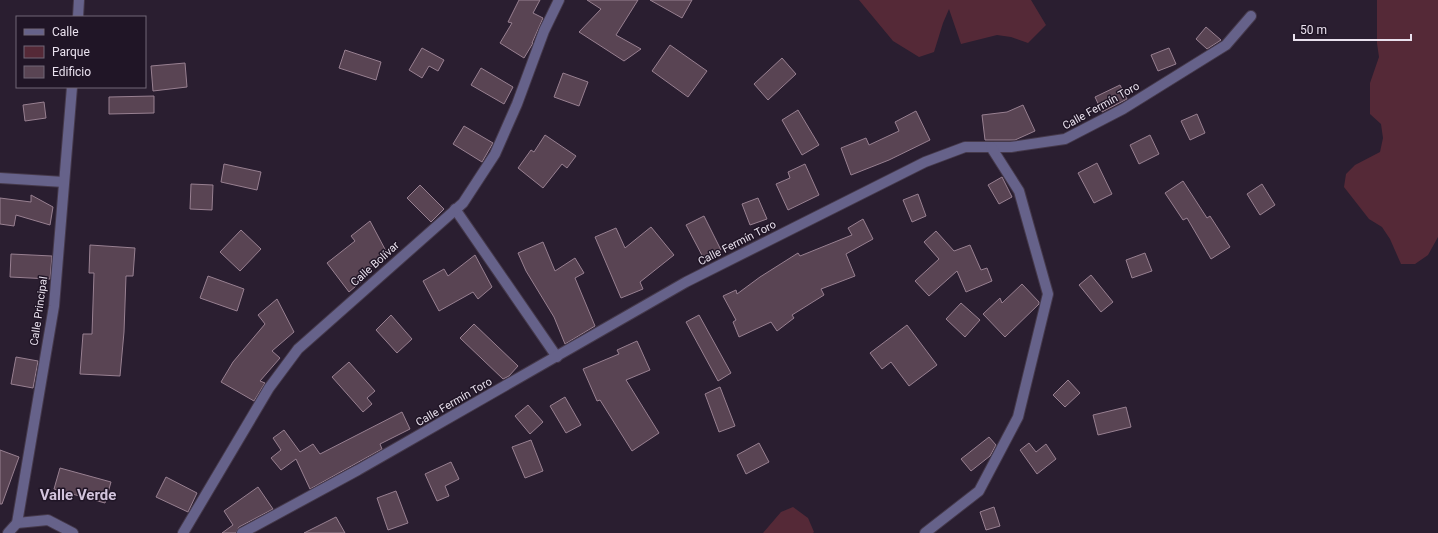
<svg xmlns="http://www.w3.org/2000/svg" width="1438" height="533" font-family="Roboto,sans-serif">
	<rect width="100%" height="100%" fill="#2a1e30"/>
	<g fill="#552937">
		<polygon points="859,0 1031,0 1046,25 1028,43 1011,37 997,35 961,44 949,9 943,23 934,52 919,57 893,41"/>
		<polygon points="1377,0 1438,0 1438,237 1428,255 1415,264 1401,264 1390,239 1382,227 1369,219 1344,187 1346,174 1355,165 1380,152 1383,138 1381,124 1370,114 1370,83 1379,57 1377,43"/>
		<polygon points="793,507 808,518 814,532 813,533 763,533 781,512"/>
	</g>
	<g fill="#594453" stroke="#988091">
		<polygon points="519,0 540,0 533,13 543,18 532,43 533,43 524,58 500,43 512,23 508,22"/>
		<polygon points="587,0 638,0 616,35 641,49 624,61 579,32 601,9"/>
		<polygon points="650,0 692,0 682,18"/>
		<polygon points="1206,27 1221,40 1207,49 1196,39"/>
		<polygon points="670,45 707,71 688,97 652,71"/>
		<polygon points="422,48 444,60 438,71 429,66 422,78 409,70"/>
		<polygon points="1169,48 1176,64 1158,71 1151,55"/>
		<polygon points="345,50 381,62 376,80 339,68"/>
		<polygon points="782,58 796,74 768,100 754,84"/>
		<polygon points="185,63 187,87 153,91 151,66"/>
		<polygon points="481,68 513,87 504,104 471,85"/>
		<polygon points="563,73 588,82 579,106 554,97"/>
		<polygon points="1120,85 1127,99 1102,112 1095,97"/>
		<polygon points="154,96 154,113 109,114 109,97"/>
		<polygon points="44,102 46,118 25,121 23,105"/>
		<polygon points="1023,105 1035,131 1015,140 985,140 982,115 1007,112"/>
		<polygon points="798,110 819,145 802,155 782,120"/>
		<polygon points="916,111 930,140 889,160 851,175 841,148 866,138 869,145 899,131 895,122"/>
		<polygon points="1197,114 1205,133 1190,140 1181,121"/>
		<polygon points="464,126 493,143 482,162 453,144"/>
		<polygon points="545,135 576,156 567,168 562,164 543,188 518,168 531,150 534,152"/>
		<polygon points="1150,135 1159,154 1139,164 1130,145"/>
		<polygon points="1097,163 1112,194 1094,203 1078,173"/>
		<polygon points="224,164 261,172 257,190 221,182"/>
		<polygon points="805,164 819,195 788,210 776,184 790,178 788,172"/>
		<polygon points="1002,177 1012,197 999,204 988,185"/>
		<polygon points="1183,181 1207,218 1210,216 1230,247 1211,259 1187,218 1183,220 1165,193"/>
		<polygon points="191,184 213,185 212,210 190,209"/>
		<polygon points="1262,184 1275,205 1260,215 1247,194"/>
		<polygon points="420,185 444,209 431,222 407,198"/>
		<polygon points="918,194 926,216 912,222 903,200"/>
		<polygon points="31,195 53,207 50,225 16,215 14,226 0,224 0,198 31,202"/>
		<polygon points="758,198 767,219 750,225 742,204"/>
		<polygon points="704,216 721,250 704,259 686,225"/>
		<polygon points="863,219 873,239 846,254 855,276 821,289 824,295 792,315 794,318 777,331 771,322 739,337 733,322 736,320 723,296 736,290 737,294 760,277 798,253 800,256 852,235 848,228"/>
		<polygon points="370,221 387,253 361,275 363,280 349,292 327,263 355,241 351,236"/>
		<polygon points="651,227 674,255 640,282 643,289 621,298 595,237 616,228 625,248"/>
		<polygon points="241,230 261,249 240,271 220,252"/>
		<polygon points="936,231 954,251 970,245 981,270 987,268 992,281 966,292 957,271 929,296 915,281 939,259 924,242"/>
		<polygon points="543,242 555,271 575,258 584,273 575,278 595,326 565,344 554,317 526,271 518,253"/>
		<polygon points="90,245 135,248 133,276 126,276 124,332 120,376 80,374 83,334 92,334 94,273 89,273"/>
		<polygon points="1145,253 1152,271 1132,278 1126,260"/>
		<polygon points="11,254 52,256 50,279 10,277"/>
		<polygon points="475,255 492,287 478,299 473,292 439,311 423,281 444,269 448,276"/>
		<polygon points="1091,275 1113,302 1101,312 1079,285"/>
		<polygon points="208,276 244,289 237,311 200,298"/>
		<polygon points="1022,284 1039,302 1039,304 1005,337 983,314 1000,298 1002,303"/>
		<polygon points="277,299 294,332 272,351 280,358 260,381 265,383 254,401 221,382 233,362 265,324 258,315"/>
		<polygon points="961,303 980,320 965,337 946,319"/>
		<polygon points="391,315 412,339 397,353 376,330"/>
		<polygon points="699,315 731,373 718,381 686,322"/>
		<polygon points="474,324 518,366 509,376 503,379 460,338"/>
		<polygon points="907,325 937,365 909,386 891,362 882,369 870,353"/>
		<polygon points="637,341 650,370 626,380 659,433 632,451 600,400 597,401 583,369 619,354 617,350"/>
		<polygon points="16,357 38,361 33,388 11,384"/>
		<polygon points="349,362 375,391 367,398 372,404 363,412 332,377"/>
		<polygon points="1068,380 1080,393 1065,407 1053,395"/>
		<polygon points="720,387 735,426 719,432 705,394"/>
		<polygon points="565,397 581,425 566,433 550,406"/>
		<polygon points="528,405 543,422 530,434 515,416"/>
		<polygon points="1126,407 1131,427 1098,435 1093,415"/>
		<polygon points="402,412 410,429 380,444 382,449 310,489 296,459 281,470 271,458 281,450 273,438 284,430 300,452 313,444 320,454"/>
		<polygon points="989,437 996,445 990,456 971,471 961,459"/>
		<polygon points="531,440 543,471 525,478 512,447"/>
		<polygon points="759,443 769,462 746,474 737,455"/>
		<polygon points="1029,443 1036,452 1046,444 1056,459 1037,474 1020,450"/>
		<polygon points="0,450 19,457 2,504 0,504"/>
		<polygon points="451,462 459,479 445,486 449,496 437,501 425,474"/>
		<polygon points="60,468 111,482 105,503 54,489"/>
		<polygon points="166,477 197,493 188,512 156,497"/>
		<polygon points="258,487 273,509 239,527 236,533 222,533 233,525 224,511"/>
		<polygon points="396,491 408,523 388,530 377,498"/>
		<polygon points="994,507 1000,526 986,530 980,512"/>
		<polygon points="336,517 345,533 304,533"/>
	</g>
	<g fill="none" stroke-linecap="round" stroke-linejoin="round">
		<g stroke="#45394b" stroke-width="12">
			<g id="street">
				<polyline points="78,17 79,0"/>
				<polyline points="0,178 64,182"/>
				<polyline points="455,209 557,357"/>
				<polyline points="17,523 48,520 73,533"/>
				<polyline points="8,533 17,523 54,306 72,87"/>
				<polyline points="183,533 269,388 298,349 463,203 495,154 517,104 544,31 559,0"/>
				<polyline points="242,533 358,470 686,282 925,162 965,147 1011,147 1065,139 1123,109 1226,45 1251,16"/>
				<polyline points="925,533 979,491 1018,417 1048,294 1019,191 991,147"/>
			</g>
		</g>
		<use href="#street" stroke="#66628a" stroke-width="10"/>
	</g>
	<g text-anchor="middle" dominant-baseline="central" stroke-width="3" stroke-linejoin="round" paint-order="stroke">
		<g font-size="11" fill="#e9e1ee" stroke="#201526">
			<text transform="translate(1101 106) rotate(-29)">Calle Fermín Toro</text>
			<text transform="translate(737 243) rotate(-27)">Calle Fermín Toro</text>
			<text transform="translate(375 264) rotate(-42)">Calle Bolívar</text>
			<text transform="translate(39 311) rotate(-82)">Calle Principal</text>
			<text transform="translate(454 402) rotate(-30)">Calle Fermín Toro</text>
		</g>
		<g font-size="15" font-weight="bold" fill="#d3c4dd" stroke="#201526">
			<text x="78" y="495">Valle Verde</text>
		</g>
	</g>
	<rect x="16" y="16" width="130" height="72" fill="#201526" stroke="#706776"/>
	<rect x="24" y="29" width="20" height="6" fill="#66628a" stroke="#706776"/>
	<text x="52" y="36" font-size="12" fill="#e9e1ee">Calle</text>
	<rect x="24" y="46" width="20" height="12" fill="#552937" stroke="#706776"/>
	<text x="52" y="56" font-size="12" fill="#e9e1ee">Parque</text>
	<rect x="24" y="66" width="20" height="12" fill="#594453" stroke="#706776"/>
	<text x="52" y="76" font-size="12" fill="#e9e1ee">Edificio</text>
	<path d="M1294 34v6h117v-6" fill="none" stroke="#e9e1ee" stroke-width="2"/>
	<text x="1300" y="34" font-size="12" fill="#e9e1ee" stroke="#201526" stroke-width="3" paint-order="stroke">50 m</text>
</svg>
